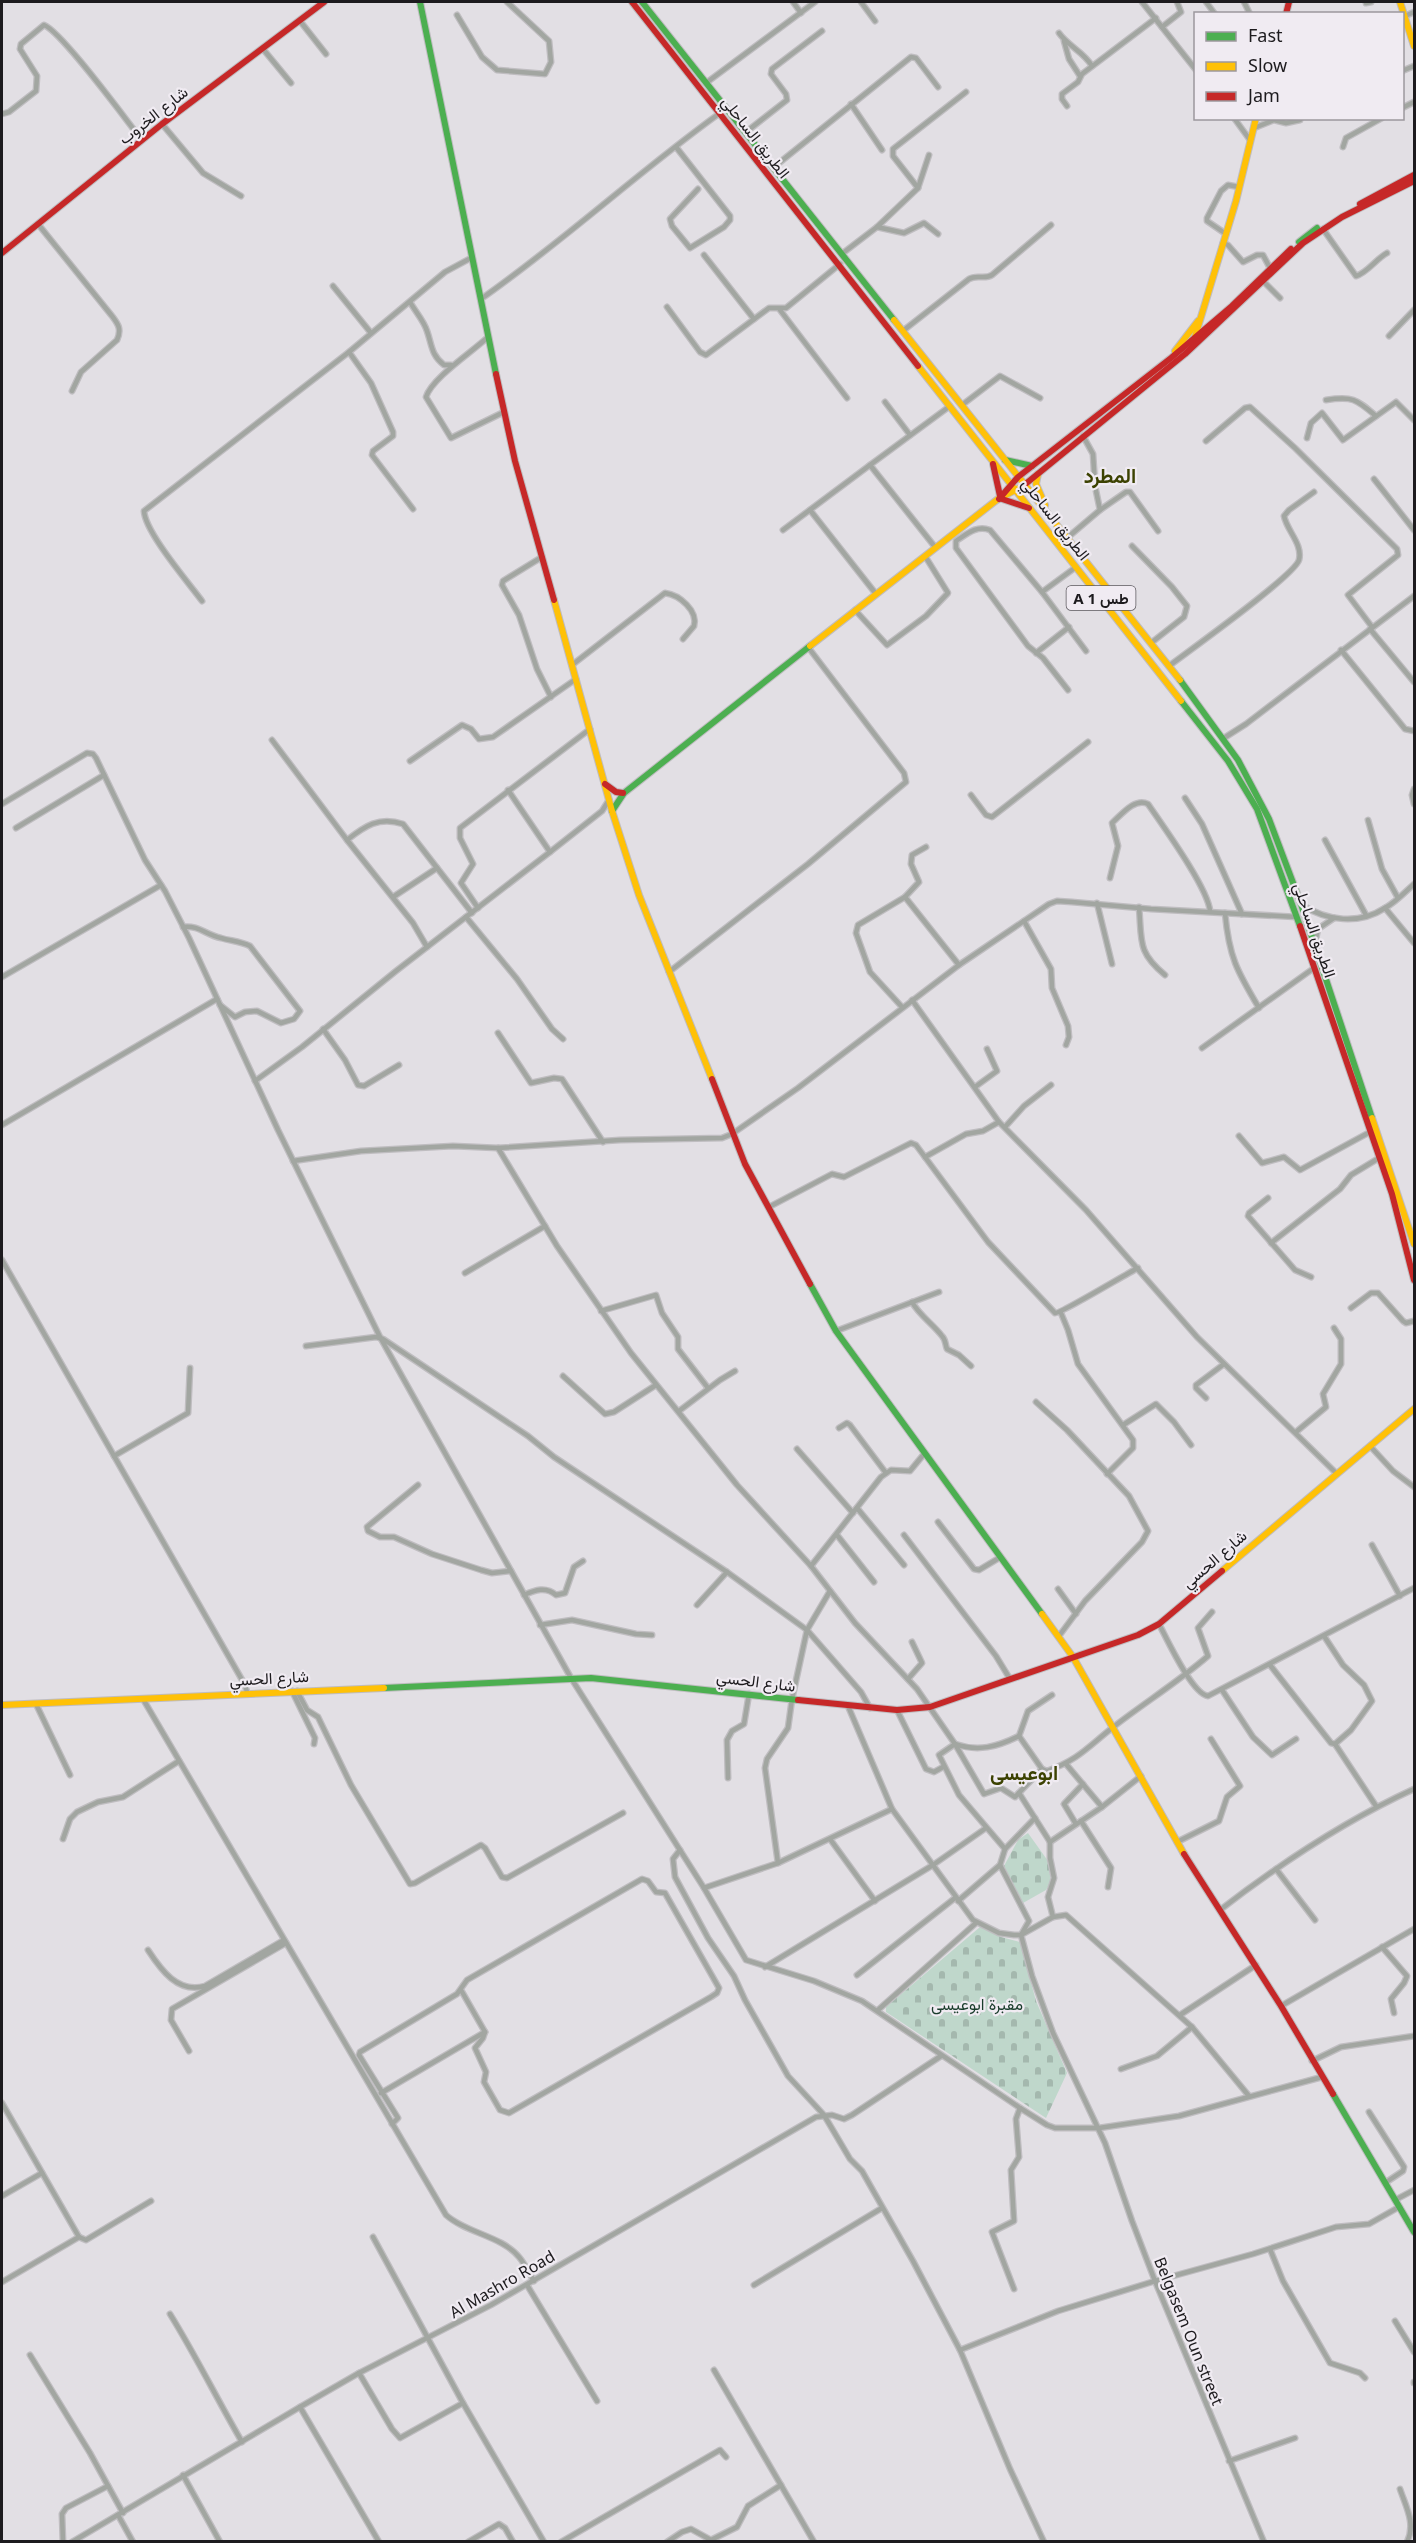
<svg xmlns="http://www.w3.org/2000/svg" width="1416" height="2543" font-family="'Noto Sans',Vazirmatn,sans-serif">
	<defs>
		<pattern id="cemetery-stones" width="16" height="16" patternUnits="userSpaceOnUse" patternTransform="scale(1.5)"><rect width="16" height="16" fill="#bfd7cb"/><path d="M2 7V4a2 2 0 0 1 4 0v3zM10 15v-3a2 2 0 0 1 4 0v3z" fill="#a4b8ae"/></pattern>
	</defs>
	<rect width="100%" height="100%" fill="#e2dfe4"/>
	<g fill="url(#cemetery-stones)">
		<polygon points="1028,1833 1048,1861 1051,1882 1046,1890 1023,1903 1004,1866 1018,1840"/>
		<polygon points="980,1927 1001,1937 1020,1942 1036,2001 1067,2073 1046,2118 886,2012 886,2007"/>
	</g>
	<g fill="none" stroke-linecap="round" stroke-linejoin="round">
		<g stroke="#bfbdc0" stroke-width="7">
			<g id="street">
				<polyline points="793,2 801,13"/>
				<polyline points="861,2 875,21"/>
				<polyline points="1142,2 1196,70"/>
				<polyline points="1206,2 1215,14"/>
				<polyline points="1244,2 1250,14"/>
				<polyline points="1366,3 1371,2"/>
				<polyline points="457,15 482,57 497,70 545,74 551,62 549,41 507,2"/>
				<polyline points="1405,16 1414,12"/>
				<polyline points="300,21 326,54"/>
				<polyline points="1162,27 1181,12 1177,2"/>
				<path d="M1059,33C1068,46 1084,52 1092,66"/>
				<polyline points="1064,41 1069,59 1080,76"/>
				<polyline points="263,49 291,83"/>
				<polyline points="1402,71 1414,66"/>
				<polyline points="706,83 815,2"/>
				<polyline points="851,104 882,150"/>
				<polyline points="1067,106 1062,99 1062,94 1078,82 1082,74 1156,18"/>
				<polyline points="1402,108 1414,102"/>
				<path d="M2,114L9,112L36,91L37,76L20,49L21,44L44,25C62,32 126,120 142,140"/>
				<polyline points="1234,118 1250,140"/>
				<polyline points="162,124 203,173 241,196"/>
				<polyline points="1254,128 1274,120 1286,123 1300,120"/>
				<polyline points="746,132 787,100 786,94 771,74 772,69 822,31"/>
				<polyline points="676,147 730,216 730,220 724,227 690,248 672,226 670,219 698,189"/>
				<polyline points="1343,147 1346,138 1382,118"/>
				<polyline points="774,167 911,57 916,58 938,87"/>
				<polyline points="918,188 893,156 893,149 966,92"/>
				<path d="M38,224L112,316C118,324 122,329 117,340L81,372L72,391"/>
				<polyline points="877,227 904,233 924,223 938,234"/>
				<path d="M1323,229L1356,276C1367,273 1376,259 1387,253"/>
				<polyline points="1226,234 1207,221 1207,218 1221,191 1228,185 1239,187"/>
				<polyline points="1223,243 1228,245 1243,262 1257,255 1263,255 1270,268"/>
				<polyline points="843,253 877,227 918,188 929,155"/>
				<polyline points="704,255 754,319"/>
				<polyline points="1263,281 1280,298"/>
				<polyline points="333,286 371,333"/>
				<path d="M481,299C564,241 638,172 720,113"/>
				<path d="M410,302C415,311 424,321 427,331C432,345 431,355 444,365H451"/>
				<polyline points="667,307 700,352 706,355 769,308 786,308 840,264"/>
				<polyline points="780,310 847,398"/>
				<path d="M904,330L969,279C977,274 984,280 992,275L1051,225"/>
				<polyline points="1389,336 1414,310"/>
				<path d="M488,337C472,352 432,378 426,397L451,438L504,412"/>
				<polyline points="349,352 371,383 393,432 393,436 373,451 372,455 413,509"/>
				<path d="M1326,400C1353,396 1356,399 1376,416"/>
				<polyline points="885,402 910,435"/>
				<polyline points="962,405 1000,376 1040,398"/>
				<polyline points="1307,438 1311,423 1322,413 1343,440 1396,402 1414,420"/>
				<polyline points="1206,441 1245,408 1250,407 1295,448 1397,549 1398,555 1348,595 1372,627"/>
				<polyline points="870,465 950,406"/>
				<polyline points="1374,479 1414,530"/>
				<polyline points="810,510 876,594"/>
				<polyline points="1100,510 1126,492 1130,492 1158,531"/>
				<polyline points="783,530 870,465 935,547"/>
				<polyline points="1067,538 1100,510 1095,486 1093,454 1083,436"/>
				<polyline points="1132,546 1172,587 1187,606 1184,617 1151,643"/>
				<polyline points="542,557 503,581 502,585 519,615 537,669 551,697"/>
				<polyline points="1042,592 1086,651"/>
				<path d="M202,601C188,582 145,532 144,511L349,352L445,272L471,258"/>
				<polyline points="855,610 887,645 926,616 948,593 925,556"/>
				<polyline points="1370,629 1414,682"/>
				<polyline points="1341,650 1405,729 1414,731"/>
				<polyline points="1036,653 1069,627"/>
				<path d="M572,665L665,593C680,595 698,611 694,626L683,639"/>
				<path d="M1169,666C1190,650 1294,576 1299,560C1303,544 1287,531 1284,516L1289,510L1314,492"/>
				<path d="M1068,690L1043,658L1028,646L956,548V541C968,533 977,525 990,530L1042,592L1076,567"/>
				<polyline points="1224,738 1246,724 1414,596"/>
				<path d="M272,740L347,840C365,826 379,816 403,824L472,913"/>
				<polyline points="410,761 462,725 471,729 479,739 493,737 576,679"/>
				<polyline points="1414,789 1412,795 1414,804"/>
				<polyline points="508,790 550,852"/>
				<polyline points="971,795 986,815 992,817 1088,742"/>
				<polyline points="1185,798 1202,824 1242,914"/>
				<polyline points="2,804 87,753 93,754 96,758 145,860 165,891 189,938 278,1130 380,1337 571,1678 704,1888 746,1960 814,1981 862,2001 1020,2108 1047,2125 1055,2128 1099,2128 1179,2116 1322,2077"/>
				<polyline points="1368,820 1382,869 1398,898"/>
				<polyline points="16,828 104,775"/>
				<polyline points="347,840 413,923 427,947"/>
				<polyline points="1325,840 1366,915"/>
				<path d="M1110,878L1118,846L1112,823C1121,815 1135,797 1148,804C1163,826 1208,888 1210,911"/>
				<polyline points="393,897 437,868"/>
				<polyline points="905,897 919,882 911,864 912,855 926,847"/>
				<polyline points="1097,903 1112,964"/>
				<path d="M1302,905C1327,921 1359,925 1385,908C1396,902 1405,892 1414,884"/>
				<path d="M1139,907C1142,941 1137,952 1165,975"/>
				<polyline points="478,908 461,883 473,864 460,838 460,828 590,729"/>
				<polyline points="1385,908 1414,943"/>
				<path d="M1225,913C1229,957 1237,971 1259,1008"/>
				<polyline points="466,917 517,979 552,1029 563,1039"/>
				<polyline points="1024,921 1051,969 1052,988 1068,1026 1069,1037 1066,1045"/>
				<path d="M183,927C199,925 206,935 221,938C231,941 240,941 250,946L300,1011L294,1019L281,1023L257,1011L245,1012L235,1017L220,1005"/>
				<polyline points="1315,943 1318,929 1334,918"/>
				<polyline points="669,972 808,864 906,782 904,773 808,647"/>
				<polyline points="2,977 161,885"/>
				<polyline points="912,1000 999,1122 1086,1210 1197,1337 1336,1473"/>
				<polyline points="902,1007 870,972 856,933 858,925 905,897 959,965"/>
				<polyline points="323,1029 345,1060 358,1085 364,1086 399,1065"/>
				<polyline points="498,1033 531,1083 554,1078 562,1079 603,1142"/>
				<polyline points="1202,1048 1314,968"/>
				<polyline points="255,1081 302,1047 396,971 550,852 602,811 609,800"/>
				<polyline points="975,1087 997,1071 987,1049"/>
				<polyline points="2,1125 217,999"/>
				<polyline points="1005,1127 1024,1106 1051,1085"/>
				<polyline points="1239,1136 1262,1163 1284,1157 1300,1170 1370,1132"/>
				<path d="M498,1148L557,1246L631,1353L737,1485L811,1566L855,1623L917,1689L955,1744L984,1794L1001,1788L1015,1797L1042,1769L1047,1771C1078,1760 1088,1747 1112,1728C1144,1703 1178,1682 1208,1656L1198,1628L1212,1612"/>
				<polyline points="925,1157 966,1134 983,1131 999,1122"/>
				<polyline points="293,1161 361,1151 453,1146 498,1148 620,1140 722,1138 732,1134 798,1088 959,965 1049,904 1057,901 1072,902 1151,909 1297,917"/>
				<polyline points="1268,1198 1249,1213 1248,1216 1295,1270 1311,1277"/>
				<path d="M769,1207L832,1174L844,1177L911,1143L916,1145L988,1242L1055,1313C1060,1314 1126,1274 1138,1268"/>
				<polyline points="1271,1243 1340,1189 1351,1175 1379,1158"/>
				<polyline points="2,1260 245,1685 247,1692"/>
				<polyline points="465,1273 545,1226"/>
				<path d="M912,1302C919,1315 933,1324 942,1336C946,1340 945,1344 947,1349L959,1355L971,1366"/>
				<polyline points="1351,1308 1371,1293 1378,1293 1403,1321 1406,1323 1414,1321"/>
				<polyline points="601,1311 656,1295 662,1313 678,1337 678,1349 708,1388"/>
				<polyline points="1061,1313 1068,1330 1078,1364 1133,1440 1133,1448 1107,1474"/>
				<polyline points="836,1331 939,1292"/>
				<polyline points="306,1346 376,1337 383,1339 528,1436 554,1457 727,1572 807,1630 861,1692 870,1708"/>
				<polyline points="563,1376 605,1414 614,1412 656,1385"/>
				<polyline points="1206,1398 1196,1388 1196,1385 1224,1364"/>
				<polyline points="1036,1402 1067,1430 1129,1496 1148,1531 1142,1542 1085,1601 1059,1636"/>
				<polyline points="679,1411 720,1380 735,1371"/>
				<polyline points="1123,1425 1156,1404 1174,1422 1191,1445"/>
				<polyline points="839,1428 847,1423 850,1425 886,1473"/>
				<polyline points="1296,1432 1326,1407 1323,1394 1341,1364 1341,1339 1334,1328"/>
				<polyline points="1370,1446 1393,1471 1414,1487"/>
				<polyline points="797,1449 853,1513"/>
				<polyline points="114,1456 188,1413 190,1368"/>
				<polyline points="418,1485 367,1527 368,1531 380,1537 394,1537 432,1554 481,1570 492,1573 511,1571"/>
				<polyline points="857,1508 904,1565"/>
				<polyline points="938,1522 974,1569 979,1570 999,1558"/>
				<polyline points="837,1535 874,1582"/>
				<polyline points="904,1535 996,1656 1010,1679"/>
				<polyline points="1372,1545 1400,1596"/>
				<polyline points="811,1566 881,1477 891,1470 910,1471 924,1454"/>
				<polyline points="1058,1589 1076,1614"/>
				<path d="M524,1595C535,1590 546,1586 556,1595L565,1593L574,1567L583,1561"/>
				<polyline points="697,1605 727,1572"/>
				<path d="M1159,1624C1167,1639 1192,1694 1208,1696L1414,1588"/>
				<polyline points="540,1625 572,1620 636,1634 652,1635"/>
				<polyline points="1324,1636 1343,1665 1364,1685 1372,1701 1351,1730 1335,1744"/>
				<polyline points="1270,1665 1331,1743 1335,1744 1376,1806"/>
				<polyline points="908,1679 922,1663 912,1642"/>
				<polyline points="1222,1690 1253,1737 1272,1755 1296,1739"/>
				<polyline points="292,1691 315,1738 314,1744"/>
				<polyline points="297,1691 307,1710 318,1717 351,1785 410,1884 415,1883 481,1845 485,1848 502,1877 507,1878 623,1813"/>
				<path d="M143,1699L446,2215C466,2233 502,2236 519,2257C525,2264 529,2273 534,2281"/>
				<polyline points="36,1704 70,1775"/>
				<polyline points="848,1706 892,1809 973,1920 999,1933 1014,1935 1021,1935 1053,1917 1066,1915 1192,2027 1249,2096"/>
				<polyline points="897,1710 926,1769 934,1772 943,1767"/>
				<polyline points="1019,1736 1042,1769"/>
				<polyline points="1066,1764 1102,1807"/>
				<polyline points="728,1778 727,1740 732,1731 744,1724 749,1694"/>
				<polyline points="1019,1793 1050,1842 1050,1858 1054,1878 1048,1897 1053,1917"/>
				<polyline points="1081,1821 1111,1868 1108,1887"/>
				<polyline points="1076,1824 1064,1804 1083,1784"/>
				<polyline points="63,1839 70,1819 77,1812 98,1802 123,1797 179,1761"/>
				<polyline points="830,1839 875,1901"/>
				<polyline points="1050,1842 1102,1807 1141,1776"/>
				<polyline points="1177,1842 1219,1821 1227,1797 1240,1786 1211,1739"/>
				<path d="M1005,1849L959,1795L939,1755L955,1744C978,1752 997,1747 1019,1736L1028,1711L1052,1695"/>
				<polyline points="680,1850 673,1859 675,1877 708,1938 734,1976 745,2000 788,2076 824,2115 850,2159 862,2171 913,2261 960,2350 1010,2469 1044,2542"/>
				<polyline points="778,1863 765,1768 767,1759 788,1728 792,1699 807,1630 830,1591"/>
				<polyline points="1000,1865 1029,1921 1021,1935 1032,1976 1053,2033 1105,2143 1132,2221 1155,2281 1264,2542"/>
				<polyline points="1276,1869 1315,1920"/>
				<polyline points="704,1888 778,1863 892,1809"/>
				<polyline points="958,1901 1000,1865 1005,1849 1035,1818"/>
				<path d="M1220,1910C1281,1863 1344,1821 1414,1789"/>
				<polyline points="1382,1947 1407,1976 1404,1983 1391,1999 1394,2013"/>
				<path d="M148,1950C161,1970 178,1994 205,1986L284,1940"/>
				<polyline points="765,1967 933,1865 986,1828"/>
				<polyline points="857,1975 955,1898"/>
				<polyline points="1281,2006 1414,1929"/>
				<polyline points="878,2010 976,1923"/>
				<polyline points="1180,2015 1256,1965"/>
				<polyline points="189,2051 171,2020 172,2009 286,1943"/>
				<polyline points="1312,2061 1341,2047 1414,2036"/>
				<polyline points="1121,2069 1157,2056 1192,2027"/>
				<polyline points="381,2093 485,2032"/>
				<polyline points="2,2103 79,2237"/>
				<polyline points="1369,2112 1404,2167 1403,2171 1385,2183"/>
				<polyline points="392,2124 398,2118 359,2055 360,2052 457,1994 467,1980 642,1879 648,1881 656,1892 665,1893 719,1988 717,1993 711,1997 509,2113 500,2110 484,2082 486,2072 475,2048 483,2038 485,2032 461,1990"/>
				<polyline points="2,2196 42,2173"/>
				<polyline points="1395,2200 1414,2190"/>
				<polyline points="373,2237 463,2403 544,2542"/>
				<polyline points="1270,2249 1283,2281 1330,2363 1360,2373 1365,2378"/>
				<polyline points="2,2282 79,2237 86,2240 151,2201"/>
				<polyline points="527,2285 597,2401"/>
				<polyline points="754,2285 882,2208"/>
				<polyline points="1014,2289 992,2232 1014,2221 1011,2170 1019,2157 1016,2119 1020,2108"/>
				<path d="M170,2314C196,2356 217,2399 242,2442"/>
				<polyline points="1395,2321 1414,2352"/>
				<polyline points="960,2350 1058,2311 1155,2281 1253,2254 1336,2227 1369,2224 1399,2207"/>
				<polyline points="30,2355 90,2453 123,2513"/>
				<polyline points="714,2370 814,2542"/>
				<polyline points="359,2373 392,2429 400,2438 463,2403"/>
				<polyline points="1414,2382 1414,2383"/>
				<polyline points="300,2407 379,2542"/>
				<polyline points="1229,2461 1295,2438"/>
				<polyline points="183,2475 220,2542"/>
				<path d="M1400,2489C1406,2507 1416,2524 1407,2542"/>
				<polyline points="118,2515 133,2542"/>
				<polyline points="63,2542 62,2514 66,2508 108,2486"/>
				<polyline points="72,2542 300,2407 359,2373 491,2305 816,2117 832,2115 844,2119 852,2115 941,2056"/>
				<polyline points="468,2542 499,2524 505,2528 513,2542"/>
				<polyline points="561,2542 720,2450 726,2457"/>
				<polyline points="667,2542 682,2532 691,2529 711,2540 737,2527 748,2506 781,2485"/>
			</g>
		</g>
		<g stroke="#bfbdc0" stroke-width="8">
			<g id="fast">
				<polyline points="420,2 496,374"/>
				<polyline points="642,2 894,320"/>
				<polyline points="1299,242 1317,228"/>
				<polyline points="1005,460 1032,466"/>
				<polyline points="1180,680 1238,760 1269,819 1301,904 1372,1118"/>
				<polyline points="1181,701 1228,761 1257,809 1300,926"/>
				<polyline points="612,811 624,793 810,646"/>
				<polyline points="810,1284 836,1331 1042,1614"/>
				<polyline points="384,1688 591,1678 798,1700"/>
				<polyline points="1333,2094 1414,2232"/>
			</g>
		</g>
		<g stroke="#bfbdc0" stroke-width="8">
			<g id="slow">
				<polyline points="1400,2 1414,46"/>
				<polyline points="894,320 1180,680"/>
				<polyline points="1194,340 1236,201 1256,118"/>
				<polyline points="1175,351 1198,321"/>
				<polyline points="918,366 1181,701"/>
				<polyline points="1038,474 1036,484 1045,505"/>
				<polyline points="554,600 612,811 639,895 712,1079"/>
				<polyline points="810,646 998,499 1023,486"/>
				<polyline points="1372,1118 1414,1244"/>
				<polyline points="1222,1571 1414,1409"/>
				<polyline points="1042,1614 1073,1657 1184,1854"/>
				<polyline points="2,1705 384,1688"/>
			</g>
		</g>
		<g stroke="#bfbdc0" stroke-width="8">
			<g id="jam">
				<polyline points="632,2 918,366"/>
				<polyline points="1286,14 1289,2"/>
				<polyline points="1360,204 1414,175"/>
				<polyline points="2,253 162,124 324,2"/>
				<polyline points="496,374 515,461 554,600"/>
				<polyline points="993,464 1000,496"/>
				<polyline points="1023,486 1185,354 1303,243 1342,217 1414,181"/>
				<polyline points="999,499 1018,477 1171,358 1232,306 1291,249"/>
				<polyline points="1002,499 1029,508"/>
				<polyline points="605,784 616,792 623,793"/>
				<polyline points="1300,926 1392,1194 1414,1280"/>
				<polyline points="712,1079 745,1164 810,1284"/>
				<polyline points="798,1700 897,1710 930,1707 1138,1635 1159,1624 1222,1571"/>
				<polyline points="1184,1854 1281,2006 1333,2094"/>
			</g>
		</g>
		<use href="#street" stroke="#a2a6a1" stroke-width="4.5"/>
		<use href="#fast" stroke="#4caf50" stroke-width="6"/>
		<use href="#slow" stroke="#ffc107" stroke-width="6"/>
		<use href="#jam" stroke="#c62828" stroke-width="6"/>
	</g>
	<g text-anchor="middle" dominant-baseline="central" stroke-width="4.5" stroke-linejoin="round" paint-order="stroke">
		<rect fill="#f0ebf2" stroke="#5c595e" stroke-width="1.5" x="1066.5" y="586" width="69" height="24" rx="4.5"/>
		<g font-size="15" font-weight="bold" fill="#1d1b1e">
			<text x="1101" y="598">A 1 طس</text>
		</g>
		<g font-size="16" fill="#1d1b1e" stroke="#f0ebf2">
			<text transform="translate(153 115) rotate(-38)">شارع الخروب</text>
			<text transform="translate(756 137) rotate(52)">الطريق الساحلي</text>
			<text transform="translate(1056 519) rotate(52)">الطريق الساحلي</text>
			<text transform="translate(1315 930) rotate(71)">الطريق الساحلي</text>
			<text transform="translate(1214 1559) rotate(-41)">شارع الحسي</text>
			<text transform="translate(269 1678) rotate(-3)">شارع الحسي</text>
			<text transform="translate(756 1681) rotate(7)">شارع الحسي</text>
			<text transform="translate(502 2284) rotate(-30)">Al Mashro Road</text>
			<text transform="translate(1189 2331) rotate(68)">Belgasem Oun street</text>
		</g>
		<g font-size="16" fill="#193c2b" stroke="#f0ebf2">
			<text x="977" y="2004">مقبرة ابوعيسى</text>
		</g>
		<g font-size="20" font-weight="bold" fill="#3c4202" stroke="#f0ebf2">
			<text x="1110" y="475">المطرد</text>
			<text x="1024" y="1772">ابوعيسى</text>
		</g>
	</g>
	<rect width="1416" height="2543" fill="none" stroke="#1d1b1e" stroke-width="6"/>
	<rect x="1194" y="12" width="210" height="108" fill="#f0ebf2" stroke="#9c989d" stroke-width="1.5"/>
	<rect x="1206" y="32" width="30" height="9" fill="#4caf50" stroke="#9c989d" stroke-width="1.5"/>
	<text x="1248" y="42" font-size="18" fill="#1d1b1e">Fast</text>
	<rect x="1206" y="62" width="30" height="9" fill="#ffc107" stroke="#9c989d" stroke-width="1.5"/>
	<text x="1248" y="72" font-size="18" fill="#1d1b1e">Slow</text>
	<rect x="1206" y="92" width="30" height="9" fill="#c62828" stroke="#9c989d" stroke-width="1.5"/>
	<text x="1248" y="102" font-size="18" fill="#1d1b1e">Jam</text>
</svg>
